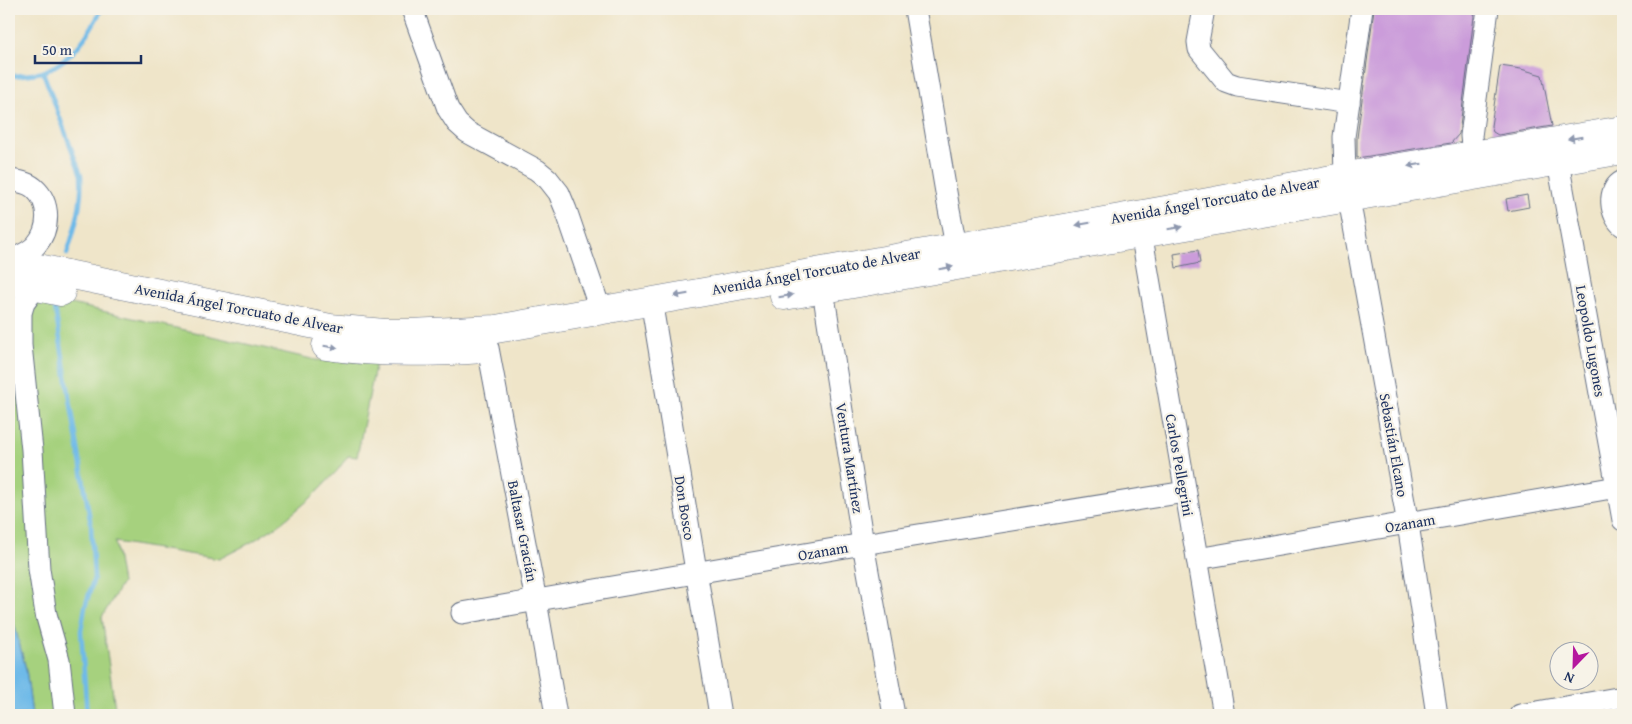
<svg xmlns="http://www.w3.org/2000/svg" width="1632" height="724" font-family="'Gentium Book Plus',serif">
	<rect width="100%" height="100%" fill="#f7f3e8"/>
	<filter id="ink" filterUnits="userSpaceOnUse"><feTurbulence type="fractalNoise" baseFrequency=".02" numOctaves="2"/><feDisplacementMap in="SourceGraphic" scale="10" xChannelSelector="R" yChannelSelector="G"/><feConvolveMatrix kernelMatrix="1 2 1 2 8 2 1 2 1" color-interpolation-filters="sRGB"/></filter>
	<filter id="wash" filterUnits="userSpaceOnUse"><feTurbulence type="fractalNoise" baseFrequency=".0096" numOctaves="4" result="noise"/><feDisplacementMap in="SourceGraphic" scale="20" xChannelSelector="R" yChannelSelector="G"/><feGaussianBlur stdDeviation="1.12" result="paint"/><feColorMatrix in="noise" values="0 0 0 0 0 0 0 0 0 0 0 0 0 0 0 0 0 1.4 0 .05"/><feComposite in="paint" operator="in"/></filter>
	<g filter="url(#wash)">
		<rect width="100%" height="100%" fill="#efe5c9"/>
		<polygon fill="#a6d17e" stroke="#60806e" points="9,293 45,298 76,305 316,360 376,362 357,457 348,456 337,471 311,498 280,524 250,543 219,559 115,542 122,583 102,617 116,715 32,715 26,669 9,604"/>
		<polygon fill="#6ebae8" stroke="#4474a3" points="9,604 26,669 32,715 9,715"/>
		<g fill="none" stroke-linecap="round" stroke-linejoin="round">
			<g stroke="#6ebae8" stroke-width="4.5">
				<path d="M43,72L81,175C83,203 75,228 67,254"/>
				<path d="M10,76C21,75 35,75 45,71C74,59 88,35 102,9"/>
				<polyline points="55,309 91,526 94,578 85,607 81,631 87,715"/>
			</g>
		</g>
		<g id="blocks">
			<g fill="#cb9cda">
				<polygon points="1374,9 1475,9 1459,134 1451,143 1357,158 1357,138"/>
				<polygon points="1500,66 1521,69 1542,75 1552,126 1498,135 1493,132 1491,126"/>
				<polygon points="1527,195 1529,207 1508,211 1506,199"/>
				<polygon points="1198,250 1200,263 1176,268 1174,254"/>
			</g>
		</g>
	</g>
	<g filter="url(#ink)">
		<use href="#blocks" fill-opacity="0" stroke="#656f83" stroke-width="1"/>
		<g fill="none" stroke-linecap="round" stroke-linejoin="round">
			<g stroke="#656f83" stroke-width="23">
				<g id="minor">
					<polyline points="412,9 448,109 457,123 467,132 537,170 548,179 559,193 566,210 600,309"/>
					<polyline points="915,9 948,204 956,246"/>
					<polyline points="1204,9 1198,42 1199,49 1226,82 1237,86 1349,103"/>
					<polyline points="1362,9 1344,137 1345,177 1408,524 1437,715"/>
					<polyline points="1473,155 1471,136 1488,9"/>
					<polyline points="1558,162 1623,520"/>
					<path d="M9,180C18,181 27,182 34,188C51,203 50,229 36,245C29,253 19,256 9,261"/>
					<path d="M1623,181C1606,189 1610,216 1623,226"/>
					<polyline points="1139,220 1224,715"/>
					<polyline points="36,287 24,303 21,313 21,345 32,450 39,569 46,614 59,660 65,715"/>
					<polyline points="823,290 863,544 894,715"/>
					<polyline points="651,300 720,715"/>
					<polyline points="488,348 536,601 556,715"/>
					<polyline points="1197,559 1623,486"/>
					<polyline points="462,613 863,544 1185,492"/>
					<polyline points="1520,715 1623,697"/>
				</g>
			</g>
			<g stroke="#656f83" stroke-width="29">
				<g id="major">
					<polyline points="9,262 330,328 384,333 410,333 496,329 1171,209 1364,173 1623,130"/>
					<polyline points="9,281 61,292"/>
					<polyline points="784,296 1623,150"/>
					<path d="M326,346C378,354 430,353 483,349"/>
				</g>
			</g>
			<use href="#minor" stroke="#fff" stroke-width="21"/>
			<use href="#major" stroke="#fff" stroke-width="28"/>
		</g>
		<defs><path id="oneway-solid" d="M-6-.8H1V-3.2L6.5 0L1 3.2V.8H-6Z" transform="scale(1.25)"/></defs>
		<g fill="#8d97ae">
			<use href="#oneway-solid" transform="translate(1575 138) rotate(171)"/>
			<use href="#oneway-solid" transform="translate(1415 165) rotate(170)"/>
			<use href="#oneway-solid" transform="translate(1083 224) rotate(170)"/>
			<use href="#oneway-solid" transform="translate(1175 228) rotate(-10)"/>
			<use href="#oneway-solid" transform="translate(946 268) rotate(-10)"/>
			<use href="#oneway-solid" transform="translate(681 295) rotate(170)"/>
			<use href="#oneway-solid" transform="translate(786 296) rotate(-9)"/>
			<use href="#oneway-solid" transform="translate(331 347) rotate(9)"/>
		</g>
	</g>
	<g text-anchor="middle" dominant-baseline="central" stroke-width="4.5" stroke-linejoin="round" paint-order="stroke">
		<g font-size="15" fill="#1b2f5e" stroke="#f7f3e8">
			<text transform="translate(1215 200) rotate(-10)">Avenida Ángel Torcuato de Alvear</text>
			<text transform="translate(816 271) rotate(-10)">Avenida Ángel Torcuato de Alvear</text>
			<text transform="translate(239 308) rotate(11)">Avenida Ángel Torcuato de Alvear</text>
			<text transform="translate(1591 341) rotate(80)">Leopoldo Lugones</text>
			<text transform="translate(1394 445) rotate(80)">Sebastián Elcano</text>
			<text transform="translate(850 458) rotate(81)">Ventura Martínez</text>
			<text transform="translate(1180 465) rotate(80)">Carlos Pellegrini</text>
			<text transform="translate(685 508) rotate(81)">Don Bosco</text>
			<text transform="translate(1410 523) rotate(-10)">Ozanam</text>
			<text transform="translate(523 531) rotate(79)">Baltasar Gracián</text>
			<text transform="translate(823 551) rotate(-10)">Ozanam</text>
		</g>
	</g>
	<rect width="1632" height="724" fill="none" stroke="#f7f3e8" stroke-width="30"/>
	<g transform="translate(1574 666) rotate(203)"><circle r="24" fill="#f7f3e8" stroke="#9fa5b1"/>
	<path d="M0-4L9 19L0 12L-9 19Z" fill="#b5179e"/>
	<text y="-8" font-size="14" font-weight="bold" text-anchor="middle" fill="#1b2f5e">N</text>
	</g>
	<path d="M35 55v8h106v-8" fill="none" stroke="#1b2f5e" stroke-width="2.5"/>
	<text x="42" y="55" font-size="15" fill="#1b2f5e" stroke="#f7f3e8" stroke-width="4" paint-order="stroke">50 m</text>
</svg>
